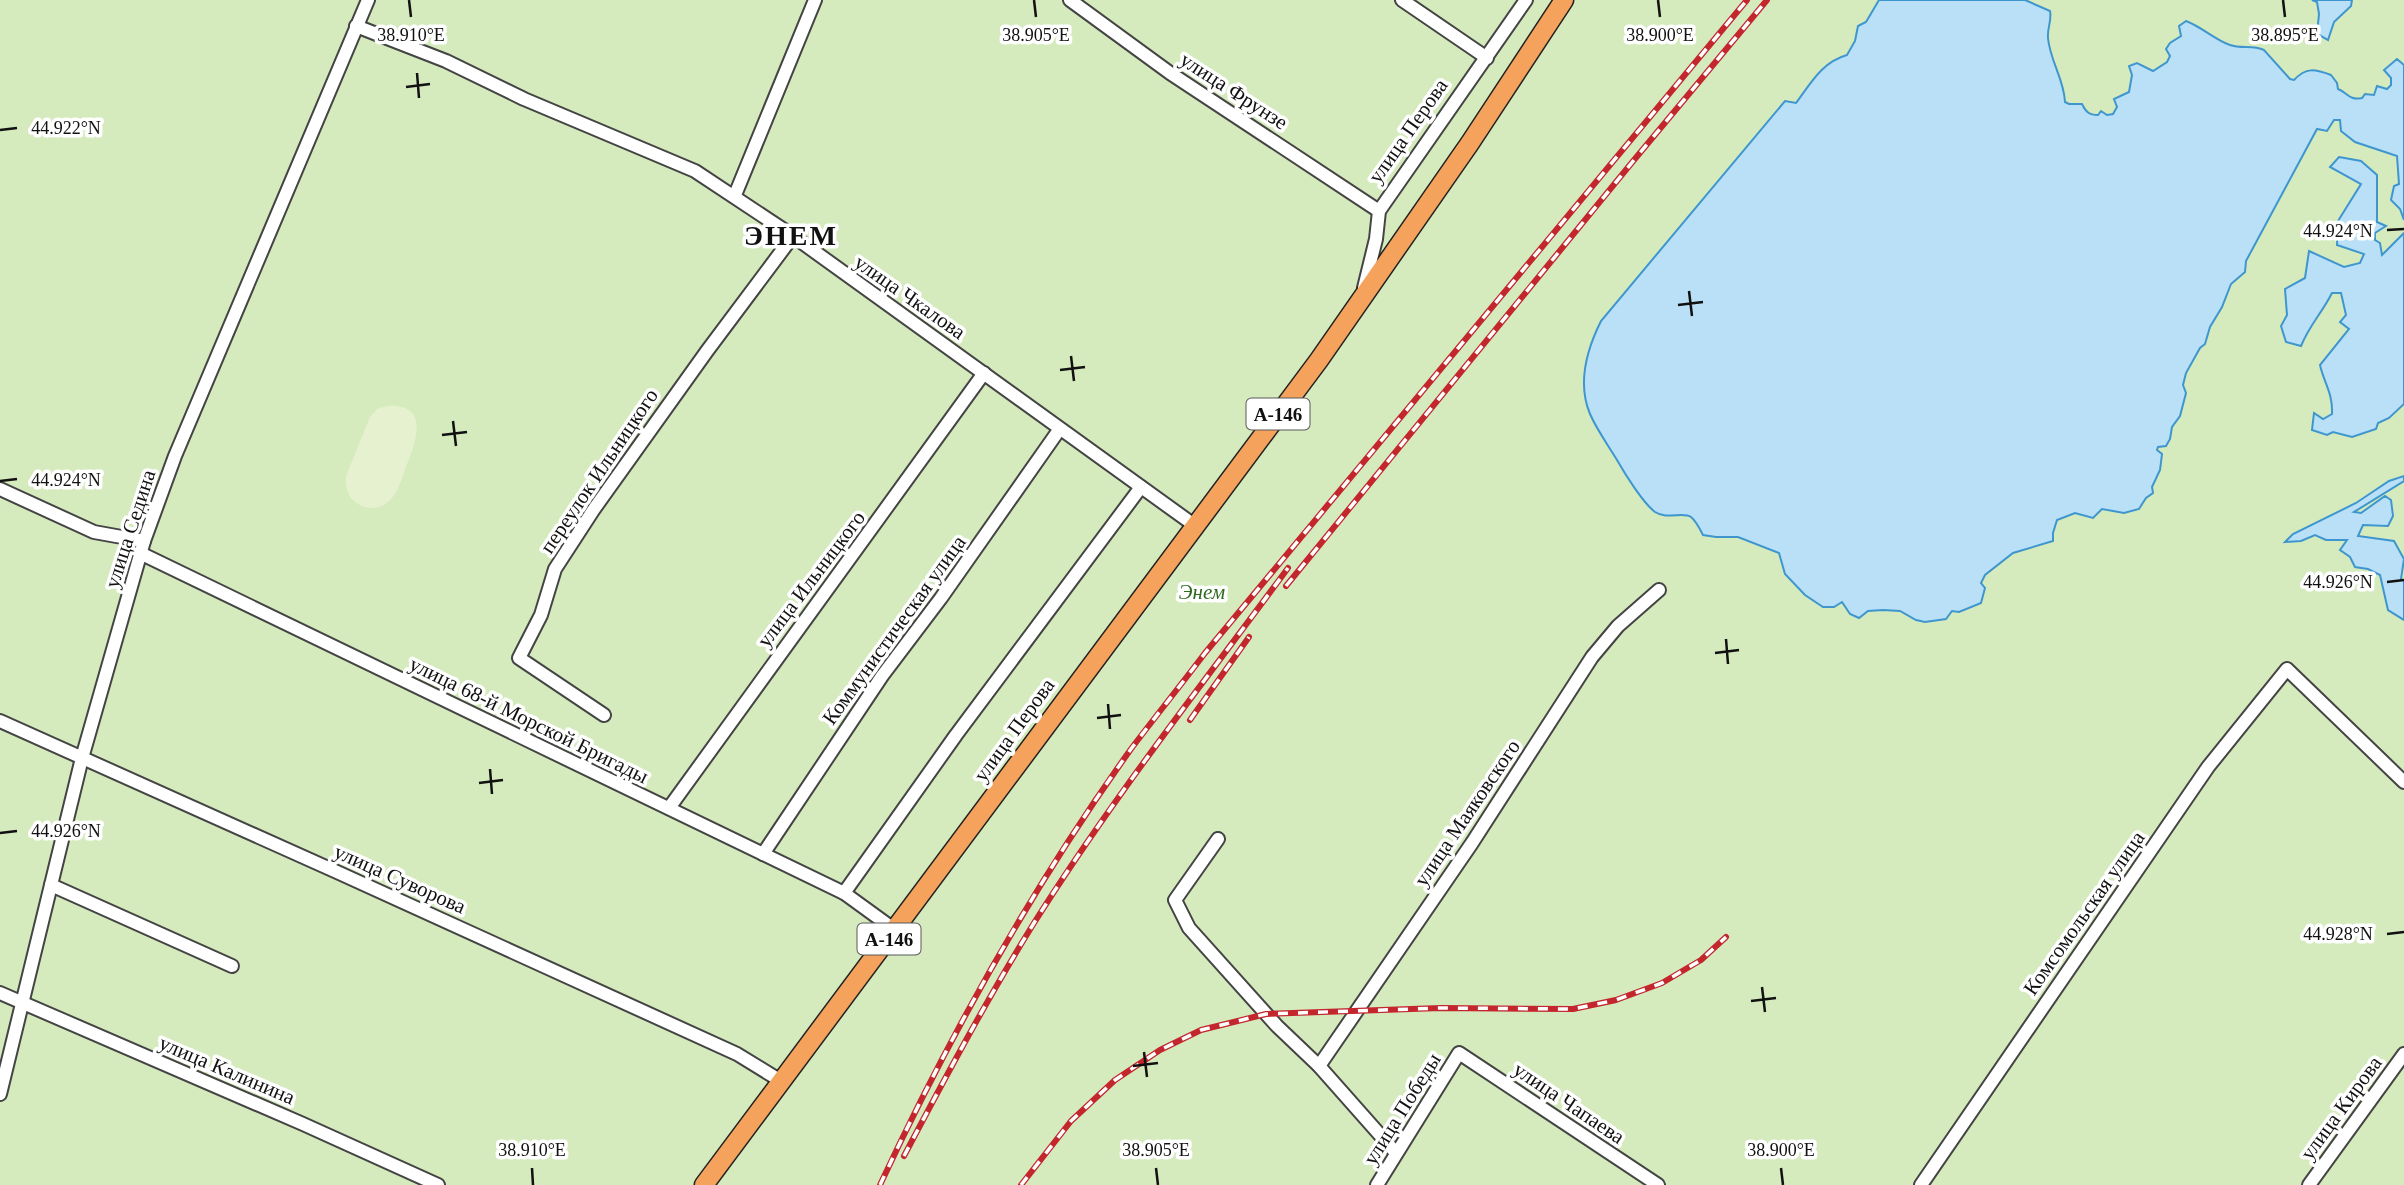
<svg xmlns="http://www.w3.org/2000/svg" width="2404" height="1185" font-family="Georgia,serif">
	<rect width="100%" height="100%" fill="#fffdf5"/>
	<rect fill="#d5ebbd" x="0" y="0" width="2404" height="1185"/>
	<path fill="#e6f2cf" d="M387,406C431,403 416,443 406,467C402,478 398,493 389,501C381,509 368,510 358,504C348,498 345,487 346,476L370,417L377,409Z"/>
	<g fill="#b9e0f7" stroke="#3f96cf" stroke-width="2">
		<path d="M1879,0H2025L2050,11C2052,21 2047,28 2048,38C2050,61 2064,79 2065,102L2069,104H2082C2086,112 2089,115 2098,115L2101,111L2107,115L2113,114L2117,107L2114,99L2129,92L2132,75L2129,66L2137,63L2153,71L2167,62L2170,56L2166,49L2170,43L2181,36L2179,26L2186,21C2202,27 2215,40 2230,45C2241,49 2253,45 2264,50L2290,79L2294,80C2306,67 2315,69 2331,75L2337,83L2338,89C2347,92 2349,101 2362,98L2365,94L2374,95L2377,86L2387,89L2391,85V78L2384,70L2397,59L2404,65V220L2400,209L2391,200L2394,186L2399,184L2397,156L2355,142L2341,131L2340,120H2334L2327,131L2317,129L2246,261L2245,272L2231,284L2222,307L2210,327L2205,344L2200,348L2186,373L2183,385L2186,393L2180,416L2172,427L2170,439L2166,446L2158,447L2157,450L2162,454L2160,470L2152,487L2153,493L2146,498L2139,509L2124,513L2102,509L2093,518L2075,513L2057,520L2053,533V541L2013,553L1985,575L1981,583L1985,588L1981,603L1959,612L1952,611L1946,619L1925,622L1916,620L1900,611L1883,610L1868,611L1859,618L1850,614L1842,602L1834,607H1823L1805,595L1785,574L1779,553L1738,537H1716L1703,535C1700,529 1696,521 1691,517C1683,511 1667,520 1655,512C1643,503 1625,474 1617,460C1608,445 1597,430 1590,414C1577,383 1587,349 1601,321L1785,101L1796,103C1811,83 1822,62 1847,55L1855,41L1858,26L1866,22Z"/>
		<polygon points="2312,0 2352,0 2351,6 2334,22 2328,40 2317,34 2319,14 2317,2"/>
		<path d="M2339,157L2361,161L2377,175V222L2386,226L2375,233V240L2380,243L2382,255L2404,233V404L2389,418L2378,423L2376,429L2352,437L2333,432L2327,435L2312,430L2314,413L2323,419L2332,414C2333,393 2324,383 2320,365L2349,329L2340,322L2346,315L2341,293H2332C2322,313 2310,324 2301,346L2286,342L2281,326L2287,315L2285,289L2305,278L2309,251L2344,267L2360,263L2364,254L2337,245L2338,221L2361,184L2330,167Z"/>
		<polygon points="2404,476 2404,481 2354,512 2361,513 2385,496 2391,500 2393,516 2388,526 2363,525 2358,536 2394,541 2404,559 2401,579 2404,581 2404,620 2388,610 2380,575 2368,569 2355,567 2350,557 2340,550 2347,540 2326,540 2315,535 2301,541 2285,542 2293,534 2356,503 2389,481"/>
	</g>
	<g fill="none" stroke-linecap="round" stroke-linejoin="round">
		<g stroke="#444" stroke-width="16">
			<g id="minor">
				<polyline points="1070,0 1170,73 1379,211"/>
				<polyline points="1402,0 1487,58"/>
				<polyline points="356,26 446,61 524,99 695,171 793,236 1194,525"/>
				<polyline points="735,195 815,0"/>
				<polyline points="1364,288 1376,239 1379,211 1526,0"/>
				<polyline points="0,489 94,532 144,541"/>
				<polyline points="140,553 844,893 895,930"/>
				<polyline points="604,715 519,658 541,615 555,569 594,509 707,351 793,236"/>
				<polyline points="0,721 337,872 737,1054 781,1081"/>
				<polyline points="669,808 984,373"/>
				<polyline points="1218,839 1175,900 1189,928 1277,1026 1319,1066 1396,1153"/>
				<polyline points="763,854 882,676 941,598 1059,430"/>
				<polyline points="51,885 232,966"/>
				<polyline points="844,893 956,735 1141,487"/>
				<polyline points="0,993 303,1124 438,1185"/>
				<polyline points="1319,1066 1472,843 1592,657 1618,626 1659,590"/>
				<polyline points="0,1094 82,758 144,541 175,456 368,0"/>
				<polyline points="1377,1185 1459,1053 1658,1185"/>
				<polyline points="1921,1185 2208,767 2287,669 2404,782"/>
				<polyline points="2309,1185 2404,1054"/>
			</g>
		</g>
		<g stroke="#222" stroke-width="21">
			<polyline id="highway" points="704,1185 1319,360 1470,143 1564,0"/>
		</g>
		<use href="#minor" stroke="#fff" stroke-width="12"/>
		<use href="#highway" stroke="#f5a25d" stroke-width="18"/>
		<g stroke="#c4262e" stroke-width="6">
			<g id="rail">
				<polyline points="1286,586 1634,160 1767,0"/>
				<polyline points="1190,720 1249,637"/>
				<path d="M904,1156C945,1078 987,999 1034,923C1111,800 1202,685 1288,568"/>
				<path d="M880,1185C951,1033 1033,886 1131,749C1155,717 1181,685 1205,653L1747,0"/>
				<polyline points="1021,1185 1071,1121 1115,1080 1160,1050 1201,1030 1266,1014 1441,1008 1573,1009 1616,1000 1662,983 1701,960 1726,937"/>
			</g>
		</g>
		<use href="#rail" stroke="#fff" stroke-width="3.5" stroke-dasharray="10" stroke-linecap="butt"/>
	</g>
	<path fill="none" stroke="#111" stroke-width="2.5" d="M409,0L411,17M1034,0L1036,17M1658,0L1660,17M2283,0L2285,17M417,73L419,98M406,87L430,84M0,130L17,128M2387,230L2404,229M1689,291L1692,316M1678,305L1703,302M1071,356L1074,381M1060,370L1085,367M453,421L456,446M442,435L467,432M0,481L17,479M2387,582L2404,580M1726,639L1728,664M1715,653L1739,650M1108,704L1110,729M1097,718L1121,715M490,769L492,794M479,783L503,780M0,833L17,831M2387,934L2404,932M1762,987L1765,1012M1751,1001L1776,998M1144,1052L1147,1077M1133,1066L1158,1063M532,1168L533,1185M1156,1168L1158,1185M1781,1168L1783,1185"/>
	<g text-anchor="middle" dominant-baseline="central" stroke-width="7" stroke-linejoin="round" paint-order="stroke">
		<g fill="#fff" stroke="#585858" stroke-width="2">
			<rect x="1246.5" y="398.5" width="63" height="31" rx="5"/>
			<rect x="857.5" y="923.5" width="63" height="31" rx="5"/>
		</g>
		<g font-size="19" font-weight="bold" fill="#111">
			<text x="1278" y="414">А-146</text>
			<text x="889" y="939">А-146</text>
		</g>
		<g font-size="21" fill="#111" stroke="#fff">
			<text transform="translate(1234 91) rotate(33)">улица Фрунзе</text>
			<text transform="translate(1408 131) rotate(-55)">улица Перова</text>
			<text transform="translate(910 297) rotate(35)">улица Чкалова</text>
			<text transform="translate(599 471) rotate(-56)">переулок Ильницкого</text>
			<text transform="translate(130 529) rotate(-72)">улица Седина</text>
			<text transform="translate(811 579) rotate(-53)">улица Ильницкого</text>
			<text transform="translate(894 630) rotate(-54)">Коммунистическая улица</text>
			<text transform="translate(529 720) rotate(26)">улица 68-й Морской Бригады</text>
			<text transform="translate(1014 730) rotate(-54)">улица Перова</text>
			<text transform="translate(1467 813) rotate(-56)">улица Маяковского</text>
			<text transform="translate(400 879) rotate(24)">улица Суворова</text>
			<text transform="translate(2084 913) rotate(-55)">Комсомольская улица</text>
			<text transform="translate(227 1070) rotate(23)">улица Калинина</text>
			<text transform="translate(1569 1103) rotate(34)">улица Чапаева</text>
			<text transform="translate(2341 1108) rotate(-54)">улица Кирова</text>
			<text transform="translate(1402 1109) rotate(-58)">улица Победы</text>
		</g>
		<g font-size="21" font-style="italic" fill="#2f6b1f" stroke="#fff">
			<text x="1202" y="592">Энем</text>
		</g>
		<g font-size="28" font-weight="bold" letter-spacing="2" fill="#111" stroke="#fff">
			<text x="791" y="235">ЭНЕМ</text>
		</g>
	</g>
	<g font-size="18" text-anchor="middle" fill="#111" stroke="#fff" stroke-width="7" stroke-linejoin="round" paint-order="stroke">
		<text x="411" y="41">38.910°E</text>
		<text x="1036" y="41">38.905°E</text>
		<text x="1660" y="41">38.900°E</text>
		<text x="2285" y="41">38.895°E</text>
		<text x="66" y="134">44.922°N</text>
		<text x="2338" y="237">44.924°N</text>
		<text x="66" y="486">44.924°N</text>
		<text x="2338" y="588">44.926°N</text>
		<text x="66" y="837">44.926°N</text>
		<text x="2338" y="940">44.928°N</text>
		<text x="532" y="1156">38.910°E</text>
		<text x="1156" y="1156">38.905°E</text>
		<text x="1781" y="1156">38.900°E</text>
	</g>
</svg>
